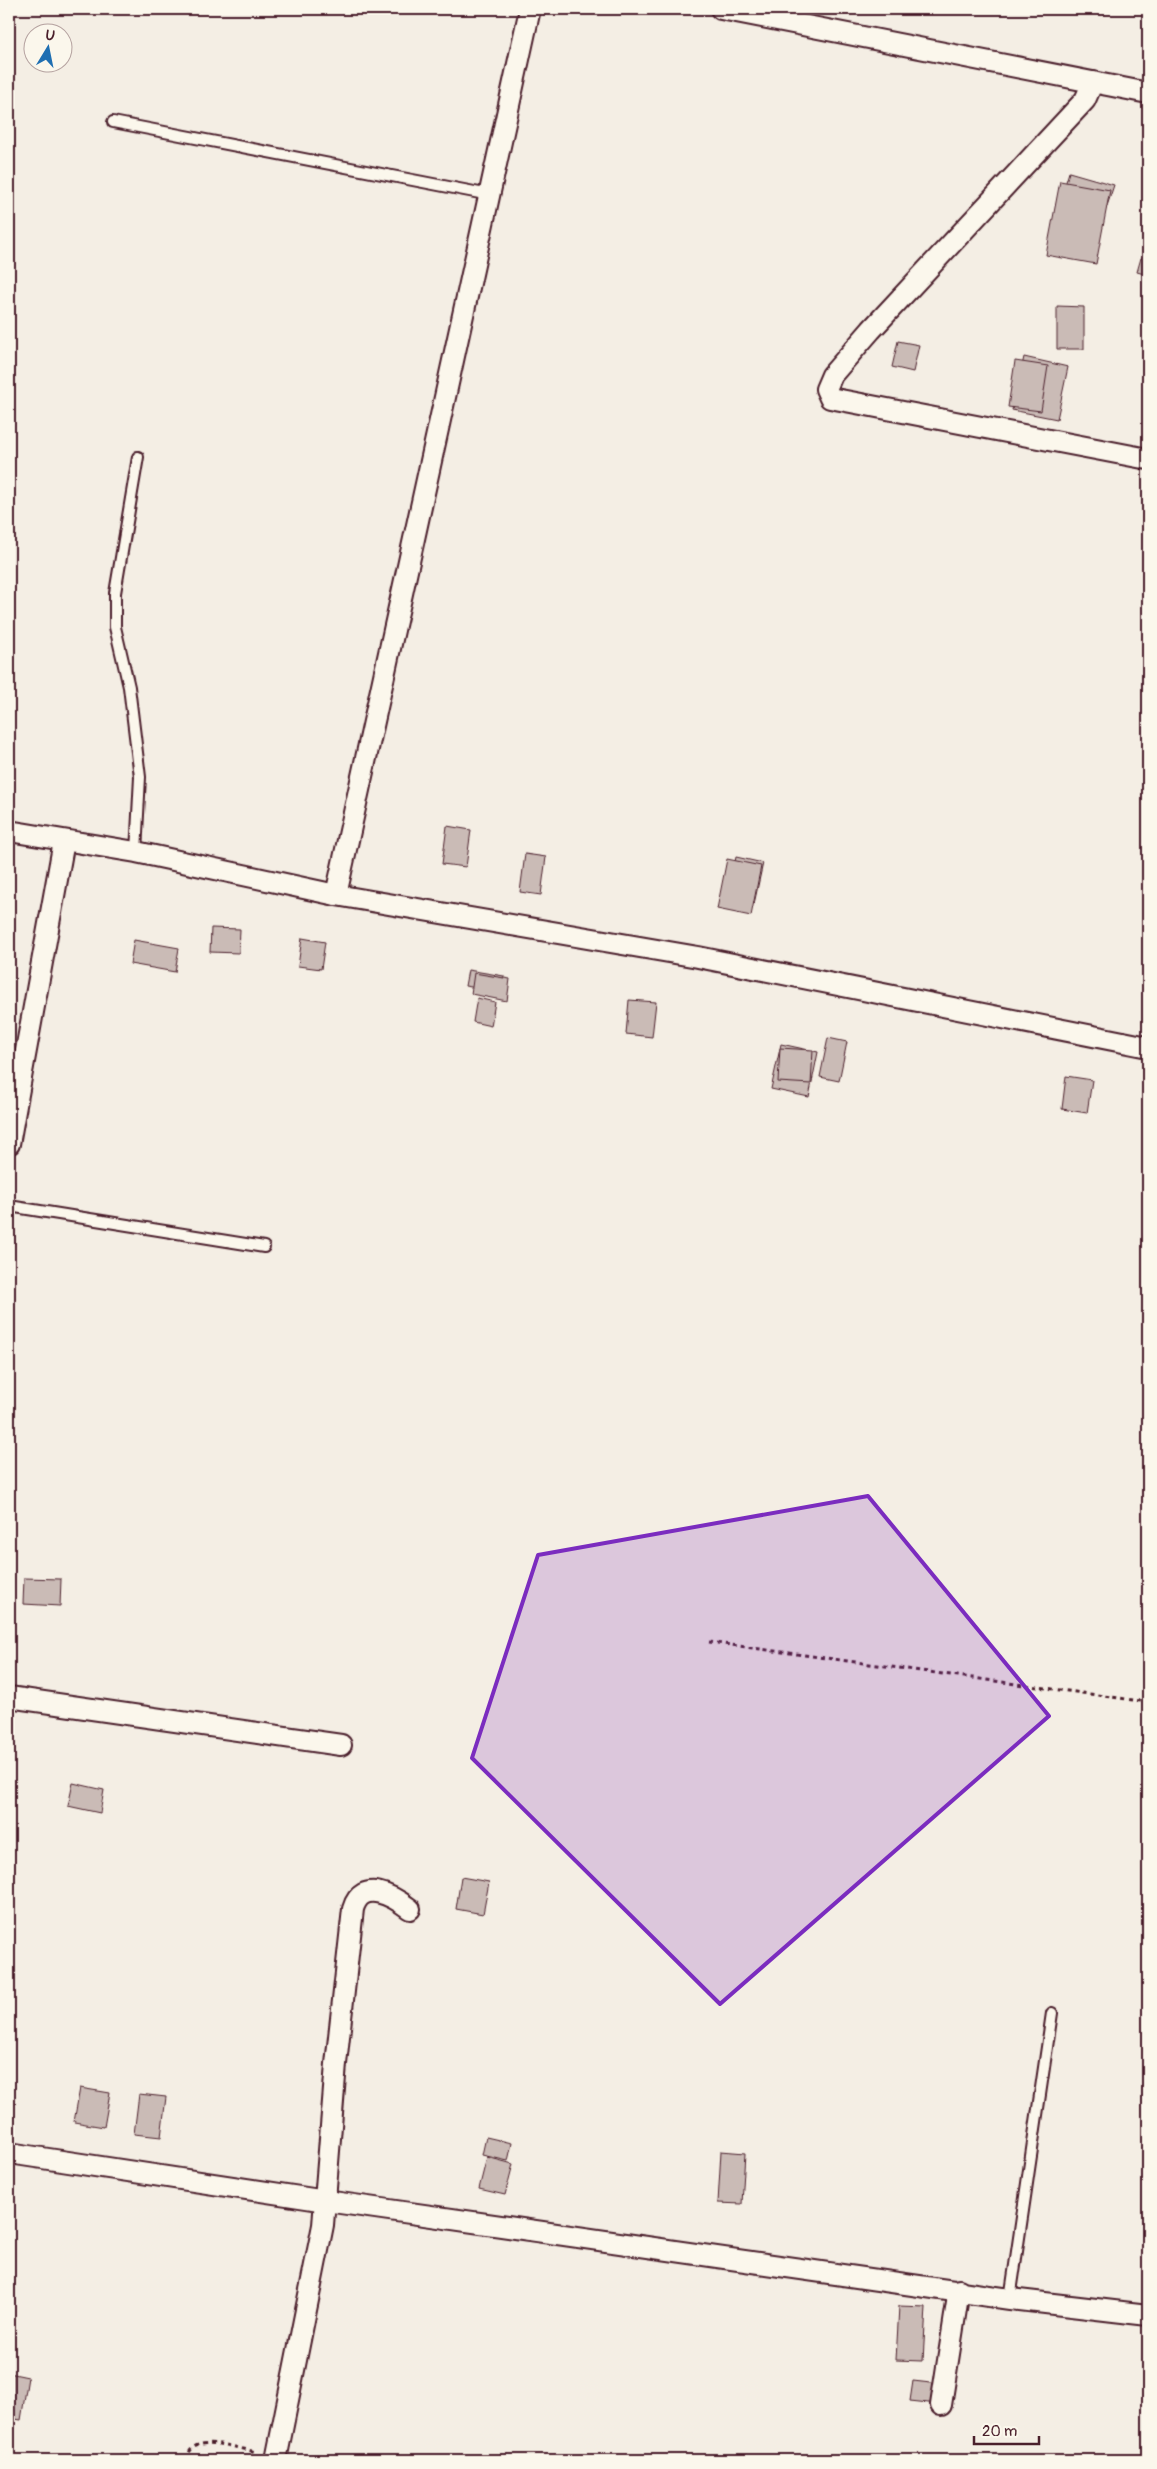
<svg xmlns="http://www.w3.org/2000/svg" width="1157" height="2469" font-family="Pangolin,sans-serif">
	<rect width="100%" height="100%" fill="#f4eee4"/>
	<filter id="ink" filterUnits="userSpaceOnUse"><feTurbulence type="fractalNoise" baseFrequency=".02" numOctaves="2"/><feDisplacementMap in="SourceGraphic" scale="10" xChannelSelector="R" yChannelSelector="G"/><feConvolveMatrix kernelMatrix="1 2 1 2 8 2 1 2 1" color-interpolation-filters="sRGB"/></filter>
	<g filter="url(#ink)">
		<g fill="#cabbb6" stroke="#4a1f2b">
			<polygon points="1069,172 1114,185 1102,221 1083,216 1086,202 1062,195"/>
			<polygon points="1060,181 1110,190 1096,264 1046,255"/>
			<polygon points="1141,258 1148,260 1148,275 1137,272"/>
			<polygon points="1057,306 1084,307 1084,349 1057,349"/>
			<polygon points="898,341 919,345 913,372 892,367"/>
			<polygon points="1024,357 1068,367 1057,419 1012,410"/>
			<polygon points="1015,361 1048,366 1041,411 1008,407"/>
			<polygon points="447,826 471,830 466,867 442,864"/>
			<polygon points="525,854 546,857 541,895 520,892"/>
			<polygon points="736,857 763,863 754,904 727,898"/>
			<polygon points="727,859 761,866 751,916 717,909"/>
			<polygon points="211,928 240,929 239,953 210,952"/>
			<polygon points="302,938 325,942 321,969 298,966"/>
			<polygon points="134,940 179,948 175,972 130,964"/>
			<polygon points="468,970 504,976 501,992 465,986"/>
			<polygon points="474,973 510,979 507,1001 471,994"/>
			<polygon points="477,998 495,1002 491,1026 473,1022"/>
			<polygon points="629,1000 656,1002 652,1037 626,1034"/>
			<polygon points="828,1038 847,1042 839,1081 820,1077"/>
			<polygon points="781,1044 818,1052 809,1097 771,1089"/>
			<polygon points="780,1048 813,1050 811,1084 778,1082"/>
			<polygon points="1066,1076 1092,1080 1087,1113 1062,1109"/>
			<polygon points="24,1578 61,1579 60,1606 23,1604"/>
			<polygon points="73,1783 104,1790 100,1813 68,1806"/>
			<polygon points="461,1877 489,1882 483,1914 456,1909"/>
			<polygon points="80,2088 110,2093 104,2127 74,2122"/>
			<polygon points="139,2094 166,2097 161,2137 134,2134"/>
			<polygon points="486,2137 512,2143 508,2161 482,2155"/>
			<polygon points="721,2151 745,2153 742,2204 718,2203"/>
			<polygon points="487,2157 513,2164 505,2195 479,2189"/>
			<polygon points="899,2306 926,2307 923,2361 896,2360"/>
			<polygon points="9,2373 28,2377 21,2420 9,2418"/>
			<polygon points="913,2381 940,2384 938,2404 910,2401"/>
		</g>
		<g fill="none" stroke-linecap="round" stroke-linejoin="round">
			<g stroke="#4a1f2b" stroke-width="14">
				<g id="lane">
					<polyline points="113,122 490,195"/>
					<polyline points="136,852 140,777 129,687 115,627 115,593 138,457"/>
					<polyline points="9,1206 264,1247"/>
					<polyline points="1010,2299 1052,2013"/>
				</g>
			</g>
			<g stroke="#4a1f2b" stroke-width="24">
				<g id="street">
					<polyline points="721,9 1148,93"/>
					<polyline points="1093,82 1085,100 871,330 832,375 826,389 830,398 1148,459"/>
					<polyline points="9,831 136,852 336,895 698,957 1148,1047"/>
					<polyline points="336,895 530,9"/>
					<polyline points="9,1144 64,841"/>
					<polyline points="9,1697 341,1745"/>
					<polyline points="9,2153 326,2201 1010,2299 1148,2315"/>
					<polyline points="941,2405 959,2290"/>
					<path d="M276,2460L323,2225L336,2064L353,1909C362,1878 393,1896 410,1909"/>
				</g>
			</g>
			<g stroke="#4a1f2b" stroke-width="3" stroke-dasharray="4 4" stroke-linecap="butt">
				<polyline points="709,1642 1148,1702"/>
				<path d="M187,2460C190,2430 238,2449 257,2452"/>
			</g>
			<use href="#lane" stroke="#fbf7ec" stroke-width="10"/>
			<use href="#street" stroke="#fbf7ec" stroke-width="20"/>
		</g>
	</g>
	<path fill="#7b2cbf" fill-opacity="0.2" stroke="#7b2cbf" stroke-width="4" stroke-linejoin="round" d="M868,1496L1049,1716L720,2004L472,1758L538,1555Z"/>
	<rect width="1157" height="2469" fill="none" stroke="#fbf7ec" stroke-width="30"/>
	<rect x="15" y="15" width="1127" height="2439" fill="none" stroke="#4a1f2b" stroke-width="2" filter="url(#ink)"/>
	<g transform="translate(48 48) rotate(10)"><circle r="24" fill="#fbf7ec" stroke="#b4a19f"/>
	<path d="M0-4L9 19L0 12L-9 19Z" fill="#1f6fb2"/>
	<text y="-8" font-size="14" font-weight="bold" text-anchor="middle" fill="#4a1f2b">U</text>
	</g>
	<path d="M974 2436v8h65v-8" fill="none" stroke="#4a1f2b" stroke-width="2.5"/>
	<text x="982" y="2436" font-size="15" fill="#4a1f2b" stroke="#fbf7ec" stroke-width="4" paint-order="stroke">20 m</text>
</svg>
